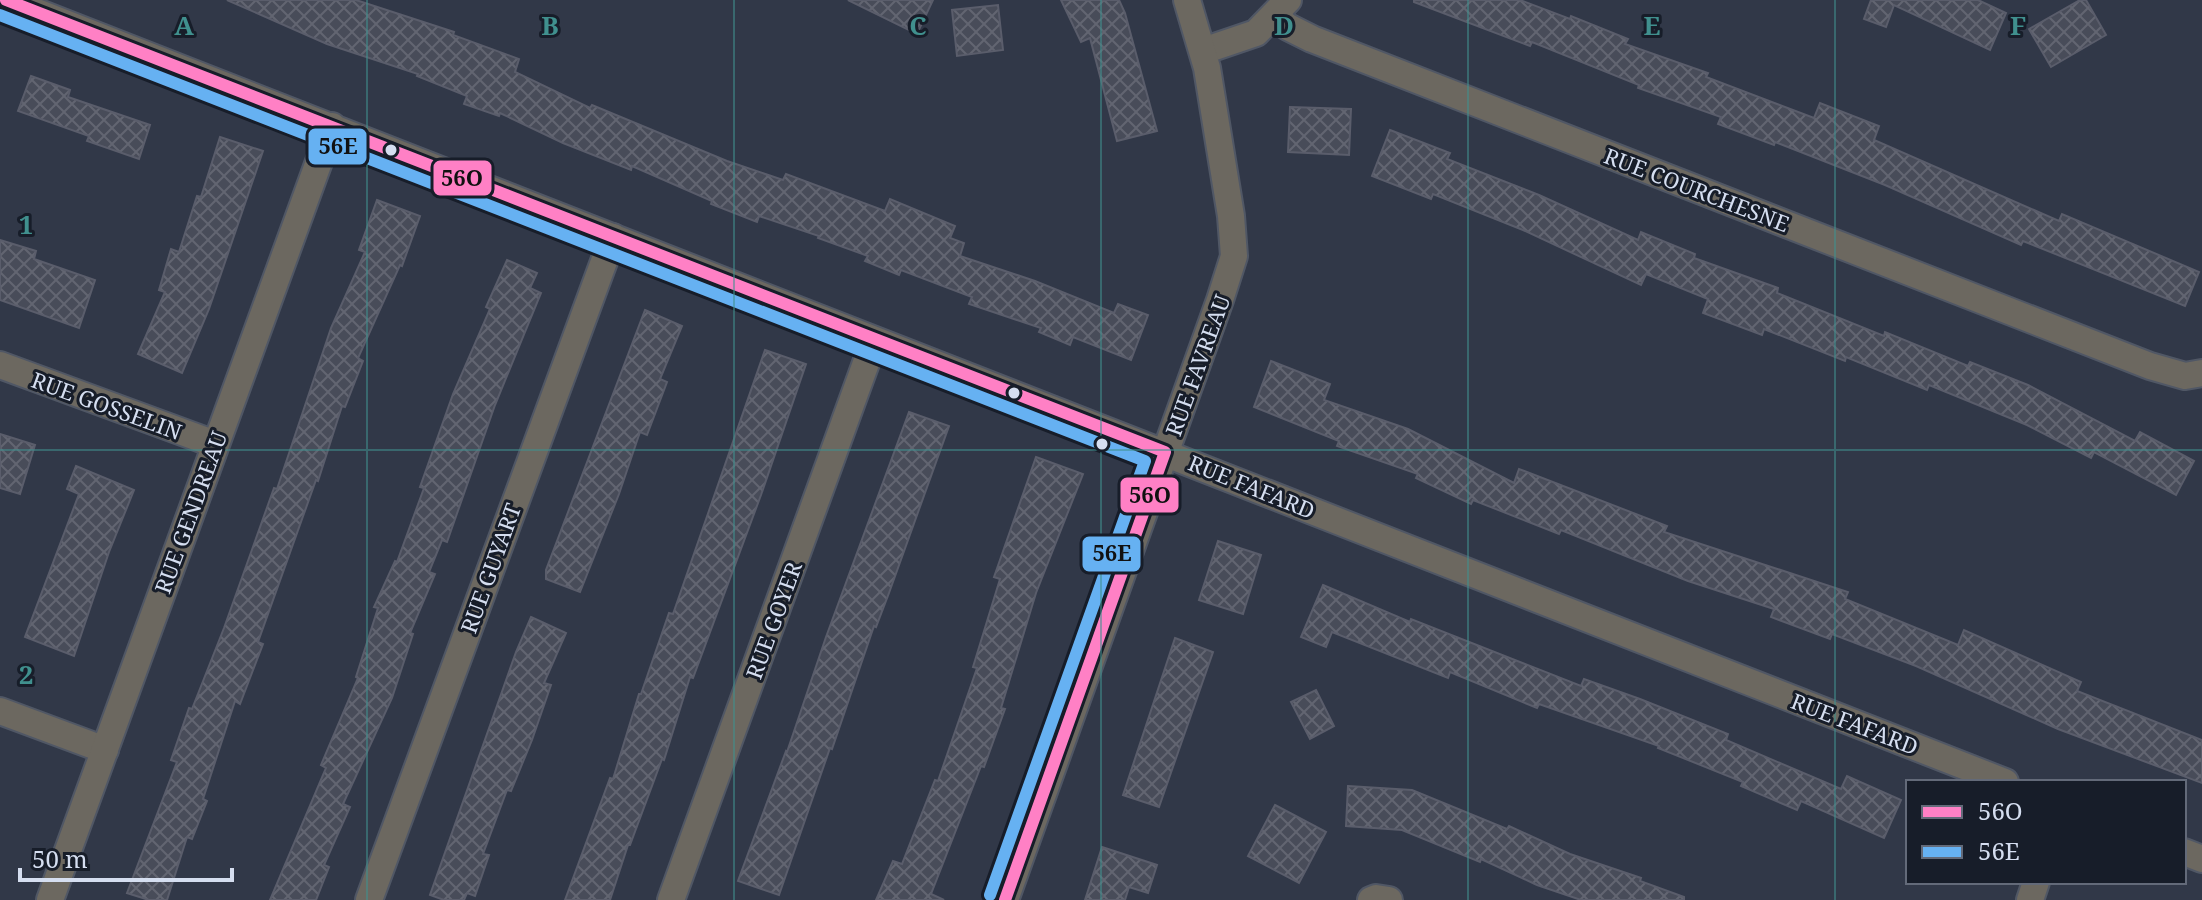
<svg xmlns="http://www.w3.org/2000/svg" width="2202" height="900" font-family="'Noto Serif',serif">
	<defs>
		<pattern id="building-cross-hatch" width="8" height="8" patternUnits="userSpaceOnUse" patternTransform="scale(2)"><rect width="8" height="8" fill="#484c59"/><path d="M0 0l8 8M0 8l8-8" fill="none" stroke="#626571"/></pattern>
	</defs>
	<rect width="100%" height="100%" fill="#313848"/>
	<g fill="url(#building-cross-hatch)" stroke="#5a5d6b" stroke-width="2">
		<polygon points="227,0 356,0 454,32 453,35 519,59 515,72 590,108 592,105 727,161 783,180 786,174 885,211 890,199 955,226 950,238 964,243 960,256 1035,281 1114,313 1118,304 1148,315 1131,360 1073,337 1070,345 1039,332 1041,328 969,304 972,297 901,270 899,275 865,261 868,256 818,238 819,236 759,216 757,222 711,204 712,201 632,166 631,170 563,143 500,113 499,116 464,104 467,96 417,76 418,74 327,44"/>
		<polygon points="848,0 933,0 917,34"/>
		<polygon points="1061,0 1119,0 1125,13 1157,131 1117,141 1090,38 1081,42"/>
		<polygon points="1414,0 1520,0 1570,19 1571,16 1628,39 1625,44 1708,73 1706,77 1814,118 1820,103 1879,126 1874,140 2059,221 2062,214 2199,272 2185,306 2023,241 2021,245 1885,185 1775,142 1774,145 1718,124 1721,117 1638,88 1639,85 1532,42 1530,46 1414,2"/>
		<polygon points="1871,0 1978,0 2006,13 1990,50 1894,5 1886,27 1864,19"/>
		<polygon points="2080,0 2086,0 2106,35 2051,67 2029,29"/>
		<polygon points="998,5 1003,50 957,56 952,10"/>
		<polygon points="31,76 70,90 68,97 150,125 139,159 87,141 89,136 18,111"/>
		<polygon points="1290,107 1351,109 1349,155 1288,152"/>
		<polygon points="1390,130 1450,153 1447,159 1539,195 1638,240 1641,232 1695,254 1694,258 1778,288 1777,293 1884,336 1885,332 1968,366 1970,362 2028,385 2135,441 2140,432 2194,461 2176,495 2094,452 2091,458 2027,425 1929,385 1927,390 1846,357 1845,361 1764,329 1762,335 1703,313 1708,299 1646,274 1641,285 1523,230 1433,194 1431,199 1372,176"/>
		<polygon points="220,137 263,151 209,309 182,373 138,354 165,292 159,290 171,249 179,252 197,196 201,197"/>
		<polygon points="377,200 420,216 402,266 400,265 358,358 363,361 345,407 342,406 318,481 316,480 258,642 263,644 240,704 235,701 203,799 207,801 192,839 187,837 167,900 149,900 127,893 177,762 171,760 189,708 192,709 224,628 274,488 277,489 331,328 365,252 359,250"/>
		<polygon points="0,240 36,251 34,259 95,280 79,328 0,300"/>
		<polygon points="507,260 537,273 530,288 541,293 495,405 447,542 442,540 429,572 435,574 410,633 413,634 392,698 343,804 350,807 324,865 329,867 316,900 270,900 326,768 321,765 358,678 356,677 378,608 374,607 395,561 397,562 424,488 420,487 453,394 490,309 486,307"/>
		<polygon points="645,310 682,326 660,379 667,382 647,435 640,432 619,494 580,592 546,579 546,570"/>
		<polygon points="765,350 806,364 761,495 693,678 690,677 664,760 662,759 630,845 628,845 610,900 565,900 610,778 613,779 639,694 641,694 669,613 673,614"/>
		<polygon points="1271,361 1330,384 1324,400 1408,429 1514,483 1519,469 1667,526 1664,532 1848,592 1845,599 1958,645 1964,630 2081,682 2077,691 2202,740 2202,783 2058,729 1916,666 1832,634 1830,639 1771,617 1774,609 1688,581 1561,530 1559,534 1473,500 1471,504 1416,478 1418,474 1337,446 1339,441 1254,407"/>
		<polygon points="909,412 949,426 889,593 876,627 874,626 832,749 830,748 779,895 738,881 786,751 787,752 826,637"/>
		<polygon points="0,434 35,445 20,494 0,488"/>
		<polygon points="1036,457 1083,474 1036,593 1001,708 1005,709 984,767 981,766 931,894 944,900 876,900 893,861 902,864 935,780 938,781 977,668 973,667 1000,579 994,577"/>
		<polygon points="76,466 134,490 109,552 74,656 25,637 79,494 67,489"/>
		<polygon points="1218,541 1261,555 1243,614 1199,600"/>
		<polygon points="1323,585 1410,622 1411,619 1581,686 1584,679 1640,699 1728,734 1726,740 1841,789 1847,776 1901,800 1884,838 1801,801 1797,810 1741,786 1743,782 1658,748 1659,746 1539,704 1537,708 1450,672 1448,678 1332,632 1326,647 1301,637"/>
		<polygon points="531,617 566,633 544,683 551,685 532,740 511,791 507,790 483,854 489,855 475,896 467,893 464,900 444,900 430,895 516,652"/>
		<polygon points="1175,638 1213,652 1159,807 1123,795"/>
		<polygon points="1316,690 1334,726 1310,739 1291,702"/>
		<polygon points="1348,786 1412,790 1507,829 1509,826 1570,854 1641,878 1640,881 1684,897 1684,900 1581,900 1537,885 1481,859 1480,862 1402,830 1346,826"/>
		<polygon points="1275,805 1326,832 1299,883 1248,856"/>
		<polygon points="1102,847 1157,865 1148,893 1129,887 1125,900 1085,900"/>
	</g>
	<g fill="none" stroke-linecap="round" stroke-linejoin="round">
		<g stroke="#505765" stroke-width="30">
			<g id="street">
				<polyline points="6,0 2005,782"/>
				<polyline points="1274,15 1288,27 1312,39 2150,366 2185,376 2202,373"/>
				<polyline points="1203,51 1256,33 1288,0"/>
				<polyline points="0,365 215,444"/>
				<polyline points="0,711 105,750"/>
				<polyline points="2184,852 2202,859"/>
				<polyline points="50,900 332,126"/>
				<polyline points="369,900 613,237"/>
				<polyline points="671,900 874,341"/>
				<polyline points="1005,900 1220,300 1234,256 1231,216 1207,68 1187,0"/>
				<polyline points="1371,900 1376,898 1389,900"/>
				<polyline points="2030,900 2036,882"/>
			</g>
		</g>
		<use href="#street" stroke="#6c6860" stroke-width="26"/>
		<g stroke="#171d29" stroke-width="18">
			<polyline id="bus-1" points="6,0 1165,452 1005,900"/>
		</g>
		<g stroke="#171d29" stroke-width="18">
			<polyline id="bus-2" points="0,15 1145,461 990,895"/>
		</g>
		<use href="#bus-1" stroke="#ff80c5" stroke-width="12"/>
		<use href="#bus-2" stroke="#66b1f2" stroke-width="12"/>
	</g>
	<path fill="none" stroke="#40908e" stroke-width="2" stroke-opacity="0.55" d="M367,0V900M734,0V900M1101,0V900M1468,0V900M1835,0V900M0,450H2202"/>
	<g fill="#d5def0" stroke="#171d29" stroke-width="3">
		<circle cx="391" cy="150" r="7"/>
		<circle cx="1014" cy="393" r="7"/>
		<circle cx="1102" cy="444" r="7"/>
	</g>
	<g text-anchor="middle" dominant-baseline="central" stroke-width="6" stroke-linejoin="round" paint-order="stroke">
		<g font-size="22" fill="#d5def0" stroke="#171d29">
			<text transform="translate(1697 189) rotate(21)">RUE COURCHESNE</text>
			<text transform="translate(1197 365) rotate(-70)">RUE FAVREAU</text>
			<text transform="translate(107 405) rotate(20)">RUE GOSSELIN</text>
			<text transform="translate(1252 486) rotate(22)">RUE FAFARD</text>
			<text transform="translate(190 512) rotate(-70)">RUE GENDREAU</text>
			<text transform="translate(490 568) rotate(-70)">RUE GUYART</text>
			<text transform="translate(773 620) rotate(-70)">RUE GOYER</text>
			<text transform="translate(1855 723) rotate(21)">RUE FAFARD</text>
		</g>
	</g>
	<g font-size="26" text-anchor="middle" font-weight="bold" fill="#40908e" stroke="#171d29" stroke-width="6" stroke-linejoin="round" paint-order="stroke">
		<text x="184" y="35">A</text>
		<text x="550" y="35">B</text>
		<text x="918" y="35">C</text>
		<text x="1284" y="35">D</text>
		<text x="1652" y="35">E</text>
		<text x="2018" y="35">F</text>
		<text x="26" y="234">1</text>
		<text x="26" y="684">2</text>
	</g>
	<g stroke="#171d29" stroke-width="3">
		<rect x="307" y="127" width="61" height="39" rx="8" fill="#66b1f2"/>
		<rect x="432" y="159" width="61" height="38" rx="8" fill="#ff80c5"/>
		<rect x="1119" y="476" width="61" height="38" rx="8" fill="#ff80c5"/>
		<rect x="1081" y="535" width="61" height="38" rx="8" fill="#66b1f2"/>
	</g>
	<g font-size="22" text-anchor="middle" font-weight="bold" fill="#111">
		<text x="338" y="154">56E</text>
		<text x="462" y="186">56O</text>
		<text x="1150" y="503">56O</text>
		<text x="1112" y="561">56E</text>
	</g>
	<rect x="1906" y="780" width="280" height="104" fill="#171d29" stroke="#636a79" stroke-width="2"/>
	<rect x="1922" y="806" width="40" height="12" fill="#ff80c5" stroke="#636a79" stroke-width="2"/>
	<text x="1978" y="820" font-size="24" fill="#d5def0">56O</text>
	<rect x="1922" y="846" width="40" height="12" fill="#66b1f2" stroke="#636a79" stroke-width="2"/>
	<text x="1978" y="860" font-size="24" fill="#d5def0">56E</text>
	<path d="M20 868v12h212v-12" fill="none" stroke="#d5def0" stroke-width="4"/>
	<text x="32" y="868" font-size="24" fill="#d5def0" stroke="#171d29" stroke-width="6" paint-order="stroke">50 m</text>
</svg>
